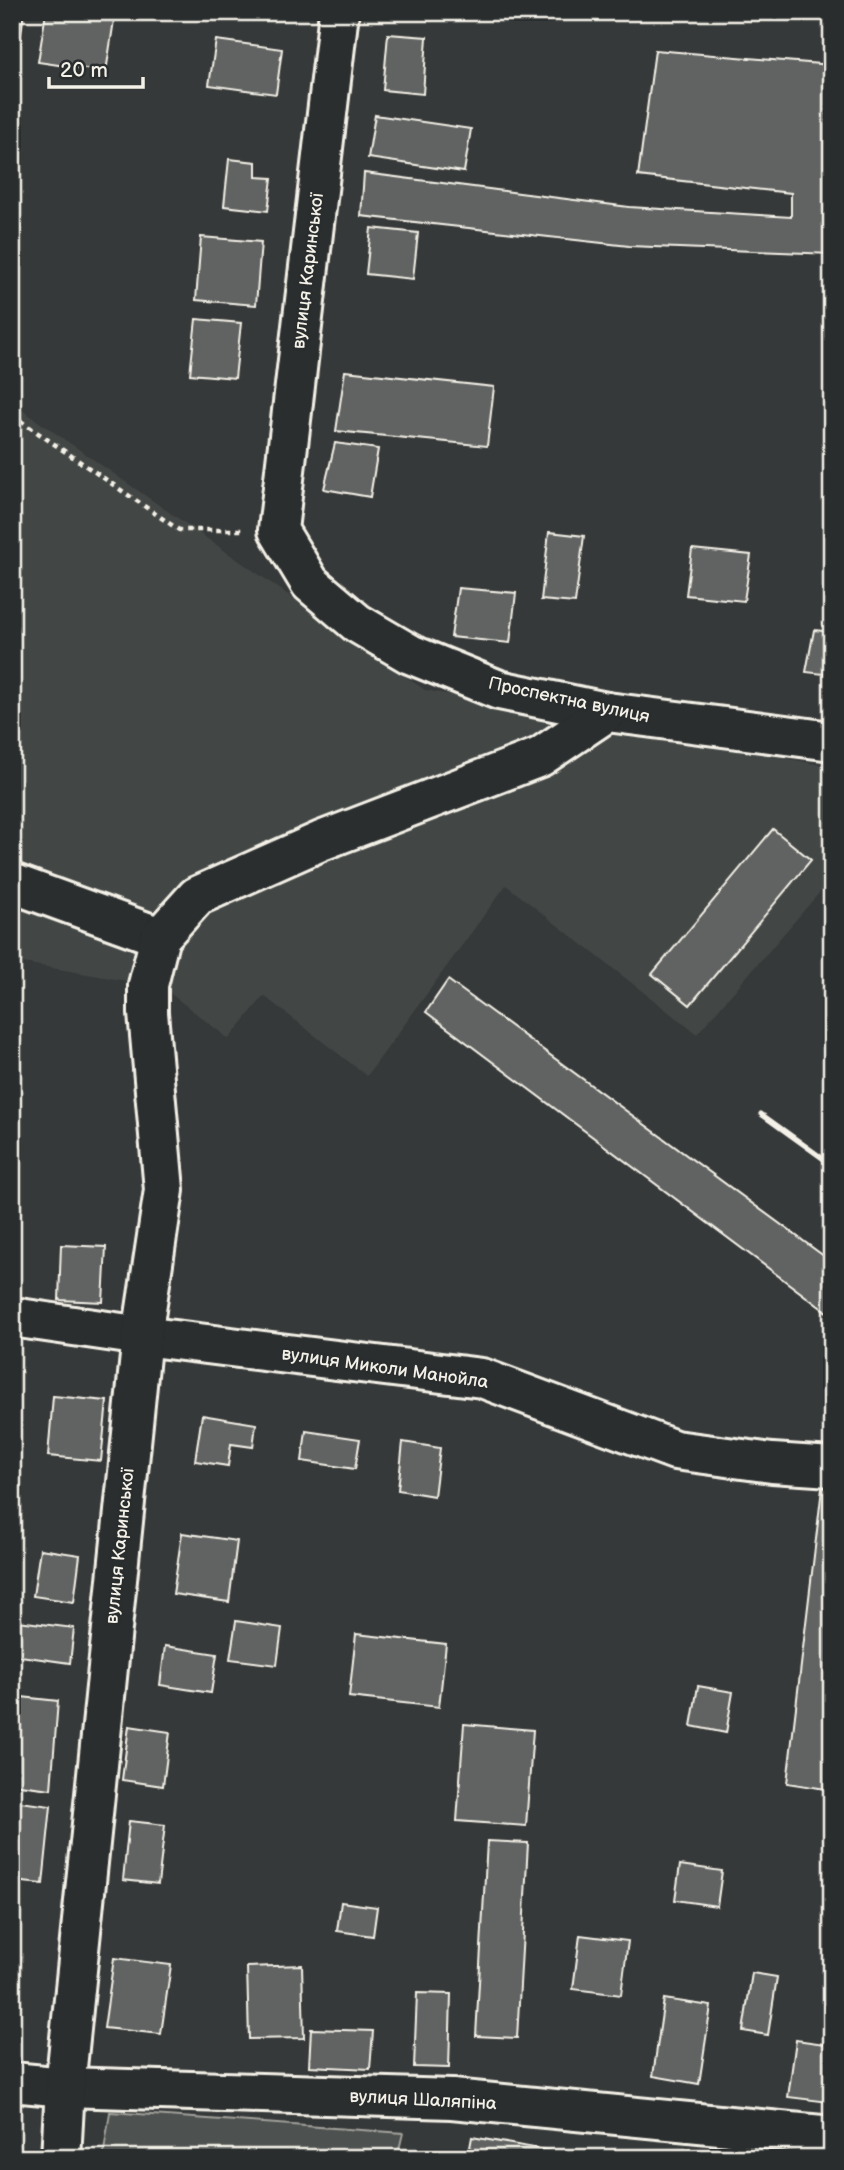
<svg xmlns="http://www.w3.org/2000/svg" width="844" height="2170" font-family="'Balsamiq Sans',sans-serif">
	<rect width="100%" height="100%" fill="#363939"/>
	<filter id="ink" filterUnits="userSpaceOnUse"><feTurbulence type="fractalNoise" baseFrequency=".0143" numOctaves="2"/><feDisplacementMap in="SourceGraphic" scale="14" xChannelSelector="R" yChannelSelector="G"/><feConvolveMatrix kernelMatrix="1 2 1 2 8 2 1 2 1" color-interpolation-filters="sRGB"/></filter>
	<g filter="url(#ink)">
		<polygon fill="#434645" points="12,403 425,690 832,767 832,878 697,1034 506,885 367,1076 264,996 229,1039 162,987 12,961"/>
		<polygon fill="#4e514f" stroke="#a1a19c" stroke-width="2" points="110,2112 403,2133 397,2158 103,2158"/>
		<g fill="#616362" stroke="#f4f1e8" stroke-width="2">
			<polygon points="12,12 24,12 18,56 12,55"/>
			<polygon points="46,12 114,20 106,72 38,62"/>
			<polygon points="388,34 427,37 423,94 383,90"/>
			<polygon points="216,40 282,49 276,94 209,85"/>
			<polygon points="655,50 832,65 832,254 629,246 361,216 364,173 629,207 791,217 791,193 638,176"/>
			<polygon points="375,115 471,129 464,172 368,158"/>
			<polygon points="229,159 256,162 256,177 272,178 268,211 224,206"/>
			<polygon points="371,228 418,233 413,279 366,274"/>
			<polygon points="201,237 261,242 256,305 196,300"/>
			<polygon points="196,319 241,323 235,378 190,374"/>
			<polygon points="345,371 494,387 487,446 336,431"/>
			<polygon points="335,443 378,449 370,497 324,489"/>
			<polygon points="549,532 584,536 575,603 541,600"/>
			<polygon points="692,549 751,555 744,601 686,595"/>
			<polygon points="458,588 516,593 510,643 451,637"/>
			<polygon points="814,630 832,632 832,675 806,672"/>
			<polygon points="773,829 811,860 690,1005 652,974"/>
			<polygon points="448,980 832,1262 832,1316 426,1012"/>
			<polygon points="61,1245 106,1247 103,1302 59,1300"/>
			<polygon points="53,1396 107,1401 101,1461 48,1456"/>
			<polygon points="202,1415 256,1424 253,1447 231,1444 228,1466 195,1461"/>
			<polygon points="306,1431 360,1439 355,1469 302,1461"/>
			<polygon points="403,1442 440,1448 434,1496 398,1490"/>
			<polygon points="823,1480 832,1482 832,1790 787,1783"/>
			<polygon points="182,1533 237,1541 229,1602 173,1594"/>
			<polygon points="40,1549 80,1555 74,1602 33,1596"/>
			<polygon points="18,1621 74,1628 70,1663 13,1655"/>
			<polygon points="236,1621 282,1628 277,1665 230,1659"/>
			<polygon points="356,1634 446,1644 439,1707 349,1697"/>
			<polygon points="165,1646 217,1654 211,1693 160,1685"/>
			<polygon points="698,1686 733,1692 726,1733 691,1726"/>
			<polygon points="12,1696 58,1701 51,1789 12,1784"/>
			<polygon points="464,1724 533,1730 526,1826 457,1821"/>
			<polygon points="129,1726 170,1732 163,1786 122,1780"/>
			<polygon points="12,1801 51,1806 43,1884 12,1881"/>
			<polygon points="129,1821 165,1825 158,1884 123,1880"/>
			<polygon points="487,1841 528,1843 517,2038 476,2036"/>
			<polygon points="680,1865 722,1871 717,1906 675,1900"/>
			<polygon points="341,1902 377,1907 373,1936 337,1931"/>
			<polygon points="580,1935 628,1941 621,1995 573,1989"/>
			<polygon points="12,1956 21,1957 12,2002"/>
			<polygon points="114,1958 171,1965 161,2034 104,2028"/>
			<polygon points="302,1965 304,2038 249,2039 247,1967"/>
			<polygon points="752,1973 777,1977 768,2035 743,2031"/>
			<polygon points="417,1993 451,1994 449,2068 414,2067"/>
			<polygon points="664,1999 711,2006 699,2084 653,2076"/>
			<polygon points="311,2029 373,2031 370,2069 309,2066"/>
			<polygon points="796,2040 832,2045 832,2086 829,2102 788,2097"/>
			<polygon points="472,2137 591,2158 468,2158"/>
		</g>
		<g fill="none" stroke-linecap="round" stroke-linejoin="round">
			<g stroke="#f4f1e8" stroke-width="44">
				<g id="minor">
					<polyline points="339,12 278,530 310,583 357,623 410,654 499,690 607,712 832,741"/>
					<polyline points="12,883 160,937"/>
					<polyline points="12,1317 142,1336 482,1378 675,1450 772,1463 832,1467"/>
					<polyline points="12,2082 65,2087 452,2099 832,2136"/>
					<polyline points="61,2158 65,2087 142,1336 164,1190 148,1013 148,985 160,937 197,896 321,841 540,757 607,712"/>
				</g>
			</g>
			<polyline stroke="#f4f1e8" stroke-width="4.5" stroke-dasharray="5 5" stroke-linecap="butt" points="12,415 179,530 245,530"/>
			<use href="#minor" stroke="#2a2d2e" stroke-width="38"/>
			<polyline stroke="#f4f1e8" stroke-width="5" points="761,1114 832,1165"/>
		</g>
	</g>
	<g text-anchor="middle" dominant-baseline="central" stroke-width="5" stroke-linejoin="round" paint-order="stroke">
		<g font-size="18" fill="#f4f1e8" stroke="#2a2d2e">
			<text transform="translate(308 271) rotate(-83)">вулиця Каринської</text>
			<text transform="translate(569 700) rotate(12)">Проспектна вулиця</text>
			<text transform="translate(385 1368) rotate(8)">вулиця Миколи Манойла</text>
			<text transform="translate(120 1546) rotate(-84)">вулиця Каринської</text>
			<text transform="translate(423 2100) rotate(3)">вулиця Шаляпіна</text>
		</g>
	</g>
	<rect width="844" height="2170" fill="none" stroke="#2a2d2e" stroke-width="42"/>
	<rect x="21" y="21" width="802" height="2128" fill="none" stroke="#f4f1e8" stroke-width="2.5" filter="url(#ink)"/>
	<path d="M49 77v10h94v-10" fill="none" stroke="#f4f1e8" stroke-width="3.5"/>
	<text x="60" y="77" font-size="21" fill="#f4f1e8" stroke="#2a2d2e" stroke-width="5" paint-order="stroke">20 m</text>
</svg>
